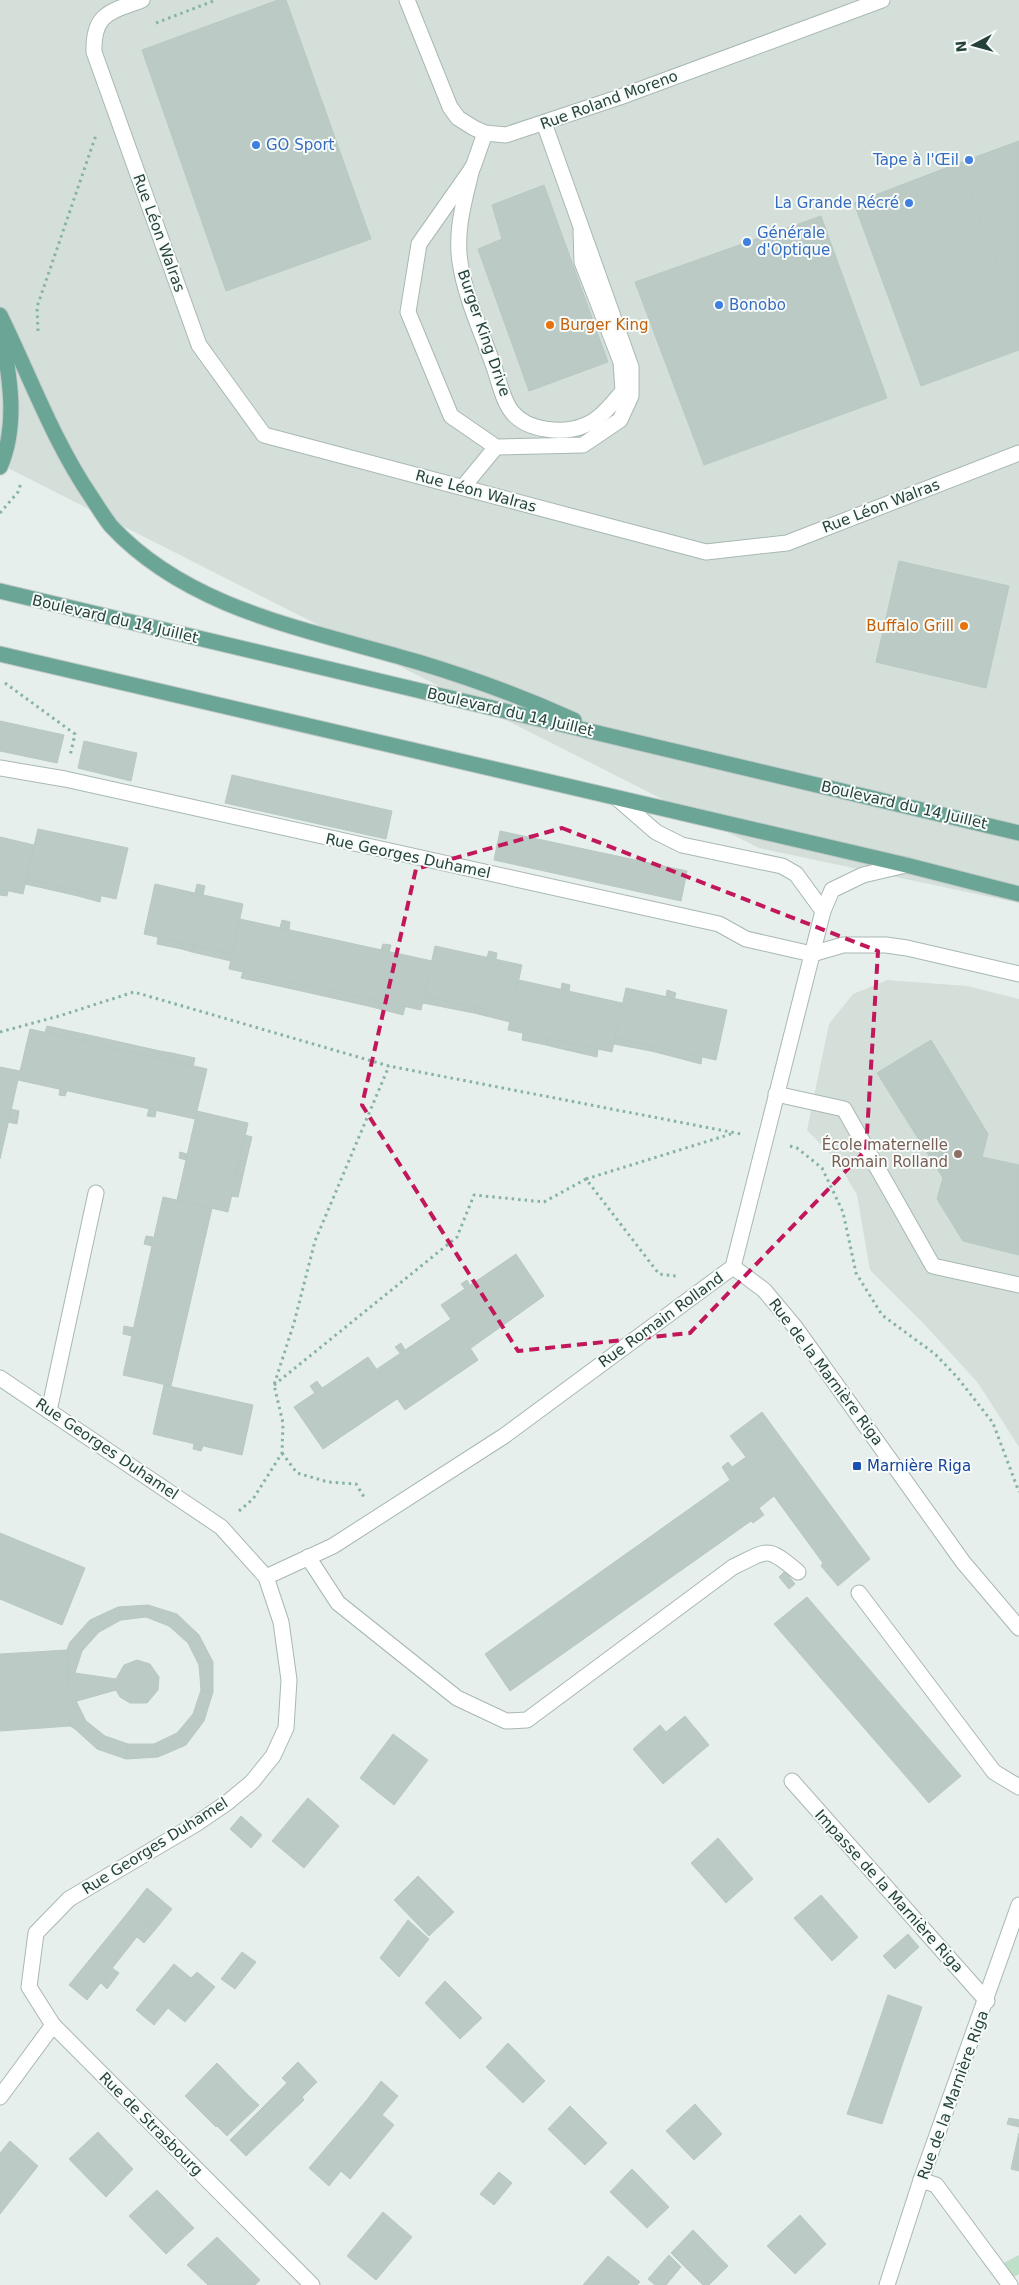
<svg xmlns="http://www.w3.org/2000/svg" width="1019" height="2285" font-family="'DejaVu Sans',sans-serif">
	<rect width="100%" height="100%" fill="#e6efeb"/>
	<g fill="#d4dfda">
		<polygon points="0,0 1019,0 1019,903 759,848 0,464"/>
		<polygon points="887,980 967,986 1019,999 1019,1447 978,1383 924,1324 870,1270 857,1195 837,1161 807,1130 829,1024 853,994"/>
	</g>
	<polygon fill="#bfe0c8" points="1019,2255 1019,2274 1007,2281 1000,2265"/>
	<g fill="#bbcac4" stroke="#b8c9c2">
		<polygon points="278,0 286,0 371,239 226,291 142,50"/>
		<polygon points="1019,141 1019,320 959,163"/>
		<polygon points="959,163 1019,320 1019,350 921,386 854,203"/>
		<polygon points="544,185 608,362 529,391 478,249 502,239 492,205"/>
		<polygon points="821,216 887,398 704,465 635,282"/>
		<polygon points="899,561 1009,586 986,688 876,662"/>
		<polygon points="0,721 64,735 57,763 0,751"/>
		<polygon points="84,741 137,753 131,781 78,768"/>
		<polygon points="232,775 392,811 386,839 225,803"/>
		<polygon points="38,829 128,848 116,899 26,879"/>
		<polygon points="500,831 687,871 681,901 494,860"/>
		<polygon points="0,837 34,845 23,894 0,889"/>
		<polygon points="26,879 66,888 65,893 25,884"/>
		<polygon points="155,884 243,904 232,954 144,934"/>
		<polygon points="197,884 205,886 203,895 195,893"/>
		<polygon points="66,888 78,890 78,896 65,893"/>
		<polygon points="0,889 8,891 7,896 0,895"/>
		<polygon points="78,890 101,896 100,902 78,896"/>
		<polygon points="240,919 432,961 421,1010 229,969"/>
		<polygon points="282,920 290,922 289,930 280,928"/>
		<polygon points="158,937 183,943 182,949 157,944"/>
		<polygon points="183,943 194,945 192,952 182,949"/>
		<polygon points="383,944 391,945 389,952 381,950"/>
		<polygon points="194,945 232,954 231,961 192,952"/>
		<polygon points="435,946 522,965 511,1015 424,996"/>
		<polygon points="489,951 497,953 496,959 487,957"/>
		<polygon points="243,972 266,977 265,983 241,978"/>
		<polygon points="266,977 280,980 279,986 265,983"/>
		<polygon points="280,980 370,999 368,1006 279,986"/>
		<polygon points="519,980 622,1003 612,1052 508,1030"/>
		<polygon points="562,983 570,985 569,991 561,990"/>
		<polygon points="626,988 727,1010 716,1060 615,1038"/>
		<polygon points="667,990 676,993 674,999 666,997"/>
		<polygon points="424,996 476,1007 474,1013 423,1003"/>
		<polygon points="370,999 381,1002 380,1009 368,1006"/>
		<polygon points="381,1002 405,1007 403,1015 380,1009"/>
		<polygon points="476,1007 487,1010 486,1016 474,1013"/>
		<polygon points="487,1010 511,1015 510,1022 486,1016"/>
		<polygon points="47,1026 70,1031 69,1038 45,1032"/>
		<polygon points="30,1029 207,1069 195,1119 18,1080"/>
		<polygon points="70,1031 84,1034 83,1041 69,1038"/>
		<polygon points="523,1033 548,1039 546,1045 522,1040"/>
		<polygon points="84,1034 160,1051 158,1058 83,1041"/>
		<polygon points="615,1038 653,1046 651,1051 614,1044"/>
		<polygon points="548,1039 560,1041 558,1048 546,1045"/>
		<polygon points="931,1040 988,1134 982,1157 1019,1165 1019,1255 963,1241 937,1199 943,1178 877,1073"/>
		<polygon points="560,1041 598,1049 597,1057 558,1048"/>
		<polygon points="653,1046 664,1049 663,1054 651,1051"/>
		<polygon points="664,1049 702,1057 701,1064 663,1054"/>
		<polygon points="160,1051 172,1053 171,1061 158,1058"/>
		<polygon points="172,1053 195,1058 193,1066 171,1061"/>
		<polygon points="0,1067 20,1071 0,1159"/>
		<polygon points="60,1089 67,1091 65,1096 59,1095"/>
		<polygon points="11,1109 19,1111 17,1124 8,1122"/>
		<polygon points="149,1109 156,1111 155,1117 147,1116"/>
		<polygon points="197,1111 248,1123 228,1212 177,1200"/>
		<polygon points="245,1135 252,1137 246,1162 239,1160"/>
		<polygon points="180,1152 187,1154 186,1160 179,1158"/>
		<polygon points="239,1160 246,1162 243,1175 236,1173"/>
		<polygon points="236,1173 243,1175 238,1197 231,1196"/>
		<polygon points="163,1197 212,1208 171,1386 123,1375"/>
		<polygon points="146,1236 153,1237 152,1246 144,1244"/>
		<polygon points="516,1254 544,1296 471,1348 441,1305"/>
		<polygon points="467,1280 470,1286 465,1289 461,1284"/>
		<polygon points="451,1319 478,1360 405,1410 377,1369"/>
		<polygon points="124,1326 134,1328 132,1336 123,1334"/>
		<polygon points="401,1343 405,1350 400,1353 395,1347"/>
		<polygon points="368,1357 397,1399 323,1449 294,1407"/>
		<polygon points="317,1381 322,1388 315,1393 310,1386"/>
		<polygon points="164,1385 253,1405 242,1455 153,1434"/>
		<polygon points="762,1412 870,1559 838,1586 821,1566 823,1563 774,1496 759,1508 764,1515 753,1523 751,1521 510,1691 485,1654 730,1480 722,1467 728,1462 732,1467 746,1457 730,1436"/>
		<polygon points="194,1444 203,1446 201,1451 193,1449"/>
		<polygon points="0,1533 85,1568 62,1625 0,1599"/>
		<polygon points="785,1571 795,1584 789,1589 779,1577"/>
		<polygon points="807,1597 961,1776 929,1803 774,1624"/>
		<polygon points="148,1605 146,1617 121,1620 118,1607"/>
		<polygon points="148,1605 177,1614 169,1626 146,1617"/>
		<polygon points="118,1607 121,1620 99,1632 90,1620"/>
		<polygon points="177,1614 199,1635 188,1643 169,1626"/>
		<polygon points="90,1620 99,1632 82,1651 70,1642"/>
		<polygon points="199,1635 213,1662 199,1665 188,1643"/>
		<polygon points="70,1642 82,1651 75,1673 68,1672 67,1650"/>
		<polygon points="67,1650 70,1726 0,1731 0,1654"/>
		<polygon points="137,1660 150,1664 159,1677 158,1690 147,1703 130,1703 120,1697 116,1690 70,1703 68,1672 116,1679 124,1665"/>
		<polygon points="213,1662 213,1692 201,1690 199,1665"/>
		<polygon points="201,1690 213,1692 204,1721 193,1714"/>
		<polygon points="76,1701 86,1721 75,1729 70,1726 70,1703"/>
		<polygon points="193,1714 204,1721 186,1745 177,1733"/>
		<polygon points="685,1716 709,1745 663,1784 633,1749 660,1725 666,1732"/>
		<polygon points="86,1721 105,1736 97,1749 75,1729"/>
		<polygon points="177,1733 186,1745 158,1757 154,1744"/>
		<polygon points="393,1734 428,1760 394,1805 360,1778"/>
		<polygon points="105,1736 128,1744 126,1759 97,1749"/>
		<polygon points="128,1744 154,1744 158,1757 126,1759"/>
		<polygon points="308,1798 339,1826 304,1868 272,1841"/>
		<polygon points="241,1816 262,1835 251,1848 230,1829"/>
		<polygon points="718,1838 753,1879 726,1903 691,1863"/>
		<polygon points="418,1876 454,1912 429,1936 394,1900"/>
		<polygon points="147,1888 172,1909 155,1930 130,1910"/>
		<polygon points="821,1895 858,1937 832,1961 794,1918"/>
		<polygon points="130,1910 147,1924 87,2000 69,1985"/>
		<polygon points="408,1920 429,1939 399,1977 380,1958"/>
		<polygon points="147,1924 155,1930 144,1943 137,1937"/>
		<polygon points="908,1934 919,1947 895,1969 883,1956"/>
		<polygon points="242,1952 256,1962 235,1989 221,1979"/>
		<polygon points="174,1964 191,1978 197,1972 215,1987 185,2022 168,2008 154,2025 136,2010"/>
		<polygon points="112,1968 119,1973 107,1989 101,1983"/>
		<polygon points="445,1981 482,2018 460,2039 425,2003"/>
		<polygon points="888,1995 922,2007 902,2065 868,2054"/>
		<polygon points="508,2043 545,2081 523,2103 486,2067"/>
		<polygon points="868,2054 902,2065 882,2124 847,2114"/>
		<polygon points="298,2062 317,2082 302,2097 304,2100 246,2156 230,2140 287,2083 282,2078"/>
		<polygon points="217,2063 248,2095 216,2127 185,2096"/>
		<polygon points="381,2081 398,2096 382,2115 366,2101"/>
		<polygon points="248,2095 259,2105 227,2136 217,2126"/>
		<polygon points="366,2101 394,2125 350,2179 341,2171 329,2186 309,2168"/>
		<polygon points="695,2104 722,2134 694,2160 666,2131"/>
		<polygon points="570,2106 607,2143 585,2165 548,2129"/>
		<polygon points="1009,2118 1019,2120 1019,2127 1007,2124"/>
		<polygon points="98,2132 133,2169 106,2197 69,2159"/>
		<polygon points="1019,2133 1019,2171 1011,2169"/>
		<polygon points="10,2141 38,2166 0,2214 0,2153"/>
		<polygon points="632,2169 669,2207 647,2228 610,2192"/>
		<polygon points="499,2172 512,2183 494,2205 480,2194"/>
		<polygon points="157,2190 194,2228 166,2254 129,2216"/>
		<polygon points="383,2212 412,2237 376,2280 347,2256"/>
		<polygon points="800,2215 826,2244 795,2274 767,2246"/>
		<polygon points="693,2230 728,2266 709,2285 703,2285 671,2253"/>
		<polygon points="217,2237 260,2280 255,2285 208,2285 187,2265"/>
		<polygon points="669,2255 681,2267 666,2285 655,2285 648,2279"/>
		<polygon points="608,2256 640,2282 637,2285 583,2285"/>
	</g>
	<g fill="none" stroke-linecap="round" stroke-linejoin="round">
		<g stroke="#a8b8b2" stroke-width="17">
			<g id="service">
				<path d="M472,168C465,199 455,229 460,262C465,297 482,333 494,367C499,381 503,401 512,412C527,431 563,434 583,426C600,420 611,405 623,391L621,362L582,262L581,231"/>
				<polyline points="776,1094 844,1109 933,1266 1019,1285"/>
				<polyline points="49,1411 96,1193"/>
				<path d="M308,1557L338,1603L457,1698L506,1721L527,1720L733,1567C769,1550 766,1545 798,1572"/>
				<polyline points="859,1593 994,1772 1019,1787"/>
			</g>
		</g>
		<g stroke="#a8b8b2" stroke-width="17">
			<g id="minor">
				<path d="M142,0C110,12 93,13 94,52L199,345L264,435L706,552L787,543L1019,453"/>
				<polyline points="407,0 450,107 458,118 474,128 485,133 506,135 620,97 882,0"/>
				<polyline points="485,133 473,167 419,244 408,312 451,416 496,447 583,445 620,420 631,396 631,367 544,123"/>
				<polyline points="463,487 496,447"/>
				<polyline points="0,768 65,779 719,924 746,939 812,954 843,945 886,945 907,948 1019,974"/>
				<polyline points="618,799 656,832 682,845 782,866 796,874 823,911"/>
				<polyline points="733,1267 764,1290 795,1327 963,1562 1019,1628"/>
				<polyline points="0,1378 221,1527 266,1577 281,1622 289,1680 286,1728 273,1756 252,1782 228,1802 196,1824 69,1899 36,1933 29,1987 53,2025 312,2285"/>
				<polyline points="266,1577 333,1546 504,1436 733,1267 823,911 832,890 863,875 906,865"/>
				<polyline points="792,1781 987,2001"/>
				<polyline points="0,2097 53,2025"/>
				<polyline points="921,2180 936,2185 1010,2285"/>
				<polyline points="887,2285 921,2180 1019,1905"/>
			</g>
		</g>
		<g stroke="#c2cac8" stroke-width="17">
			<g id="primary">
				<path d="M0,315C30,376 53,441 92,498C98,507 104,517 111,526C190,611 311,630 418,662C471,678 523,697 574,720"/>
				<path d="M0,467C19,424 9,373 1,328"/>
				<polyline points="0,591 1019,833"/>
				<polyline points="0,654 906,865 1019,894"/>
			</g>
		</g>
		<g stroke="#86b3a5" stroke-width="3" stroke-dasharray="2.5 4" stroke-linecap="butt">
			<polyline points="156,23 216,0"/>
			<polyline points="38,331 37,307 96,135"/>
			<polyline points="0,513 18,492 21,483"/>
			<polyline points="5,683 75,734 70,756"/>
			<polyline points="0,1032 59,1016 134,992 389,1066 741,1134"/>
			<polyline points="790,1146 797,1148 822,1168 843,1212 856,1273 882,1315 935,1354 957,1377 993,1423 1019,1492"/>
			<polyline points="586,1179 731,1134"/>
			<polyline points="274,1385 457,1237 474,1195 544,1202 586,1179 659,1274 676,1276 678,1278"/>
			<polyline points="282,1453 297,1473 328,1482 356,1484 364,1497"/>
			<polyline points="239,1511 253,1499 282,1453 283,1423 274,1385 294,1323 315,1241 389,1066"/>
		</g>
		<use href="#service" stroke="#fff" stroke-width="15"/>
		<use href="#minor" stroke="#fff" stroke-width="15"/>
		<use href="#primary" stroke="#6aa596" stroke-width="15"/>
	</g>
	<path fill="none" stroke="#c2185b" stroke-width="4" stroke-dasharray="10 6" stroke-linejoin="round" d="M562,828L878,951L866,1150L690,1333L518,1351L362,1105L416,869Z"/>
	<g fill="#3f7fe0" stroke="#f7fbf9" stroke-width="2">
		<circle cx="256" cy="145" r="5"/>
		<circle cx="969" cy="160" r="5"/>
		<circle cx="909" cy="203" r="5"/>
		<circle cx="747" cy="242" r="5"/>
		<circle cx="719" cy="305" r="5"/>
	</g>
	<g fill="#e8710a" stroke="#f7fbf9" stroke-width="2">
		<circle cx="550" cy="325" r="5"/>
		<circle cx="964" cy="626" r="5"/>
	</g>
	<circle fill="#8d6e63" stroke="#f7fbf9" stroke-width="2" cx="958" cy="1154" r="5"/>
	<rect fill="#1a4fb4" stroke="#f7fbf9" stroke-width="2" x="852" y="1461" width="10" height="10" rx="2.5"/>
	<g text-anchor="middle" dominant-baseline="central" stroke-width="4" stroke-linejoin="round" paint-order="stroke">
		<g font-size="15" fill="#24423a" stroke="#f7fbf9">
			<text transform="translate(609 100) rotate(-20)">Rue Roland Moreno</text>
			<text transform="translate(159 233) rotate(70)">Rue Léon Walras</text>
			<text transform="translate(484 333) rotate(71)">Burger King Drive</text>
			<text transform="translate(476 491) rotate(15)">Rue Léon Walras</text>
			<text transform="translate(881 506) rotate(-21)">Rue Léon Walras</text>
			<text transform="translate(115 619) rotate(13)">Boulevard du 14 Juillet</text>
			<text transform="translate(510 712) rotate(13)">Boulevard du 14 Juillet</text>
			<text transform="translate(904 805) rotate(13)">Boulevard du 14 Juillet</text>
			<text transform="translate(408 856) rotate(12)">Rue Georges Duhamel</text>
			<text transform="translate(661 1320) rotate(-36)">Rue Romain Rolland</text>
			<text transform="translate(826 1372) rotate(53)">Rue de la Marnière Riga</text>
			<text transform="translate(107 1449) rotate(34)">Rue Georges Duhamel</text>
			<text transform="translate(155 1846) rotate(-32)">Rue Georges Duhamel</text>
			<text transform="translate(889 1891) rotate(48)">Impasse de la Marnière Riga</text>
			<text transform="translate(953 2095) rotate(-70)">Rue de la Marnière Riga</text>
			<text transform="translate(151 2124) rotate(45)">Rue de Strasbourg</text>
		</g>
		<g font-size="15" fill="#366cbe" stroke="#f7fbf9" text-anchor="start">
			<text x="266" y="145">GO Sport</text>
			<text x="959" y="160" text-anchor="end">Tape à l'Œil</text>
			<text x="899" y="203" text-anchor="end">La Grande Récré</text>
			<text x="757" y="233">Générale<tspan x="757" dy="17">d'Optique</tspan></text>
			<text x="729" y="305">Bonobo</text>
		</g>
		<g font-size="15" fill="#c56008" stroke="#f7fbf9" text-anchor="start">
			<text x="560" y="325">Burger King</text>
			<text x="954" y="626" text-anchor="end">Buffalo Grill</text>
		</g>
		<g font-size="15" fill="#785e54" stroke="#f7fbf9" text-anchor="end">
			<text x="948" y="1145">École maternelle<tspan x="948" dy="17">Romain Rolland</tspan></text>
		</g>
		<g font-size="15" fill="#164399" stroke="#f7fbf9" text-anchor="start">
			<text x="867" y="1466">Marnière Riga</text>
		</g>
	</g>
	<g transform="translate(974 45) rotate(264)" stroke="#f7fbf9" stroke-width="4" paint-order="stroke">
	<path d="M0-4L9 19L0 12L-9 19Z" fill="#24423a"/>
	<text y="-8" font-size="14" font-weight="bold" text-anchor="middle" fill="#24423a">N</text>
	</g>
</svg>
